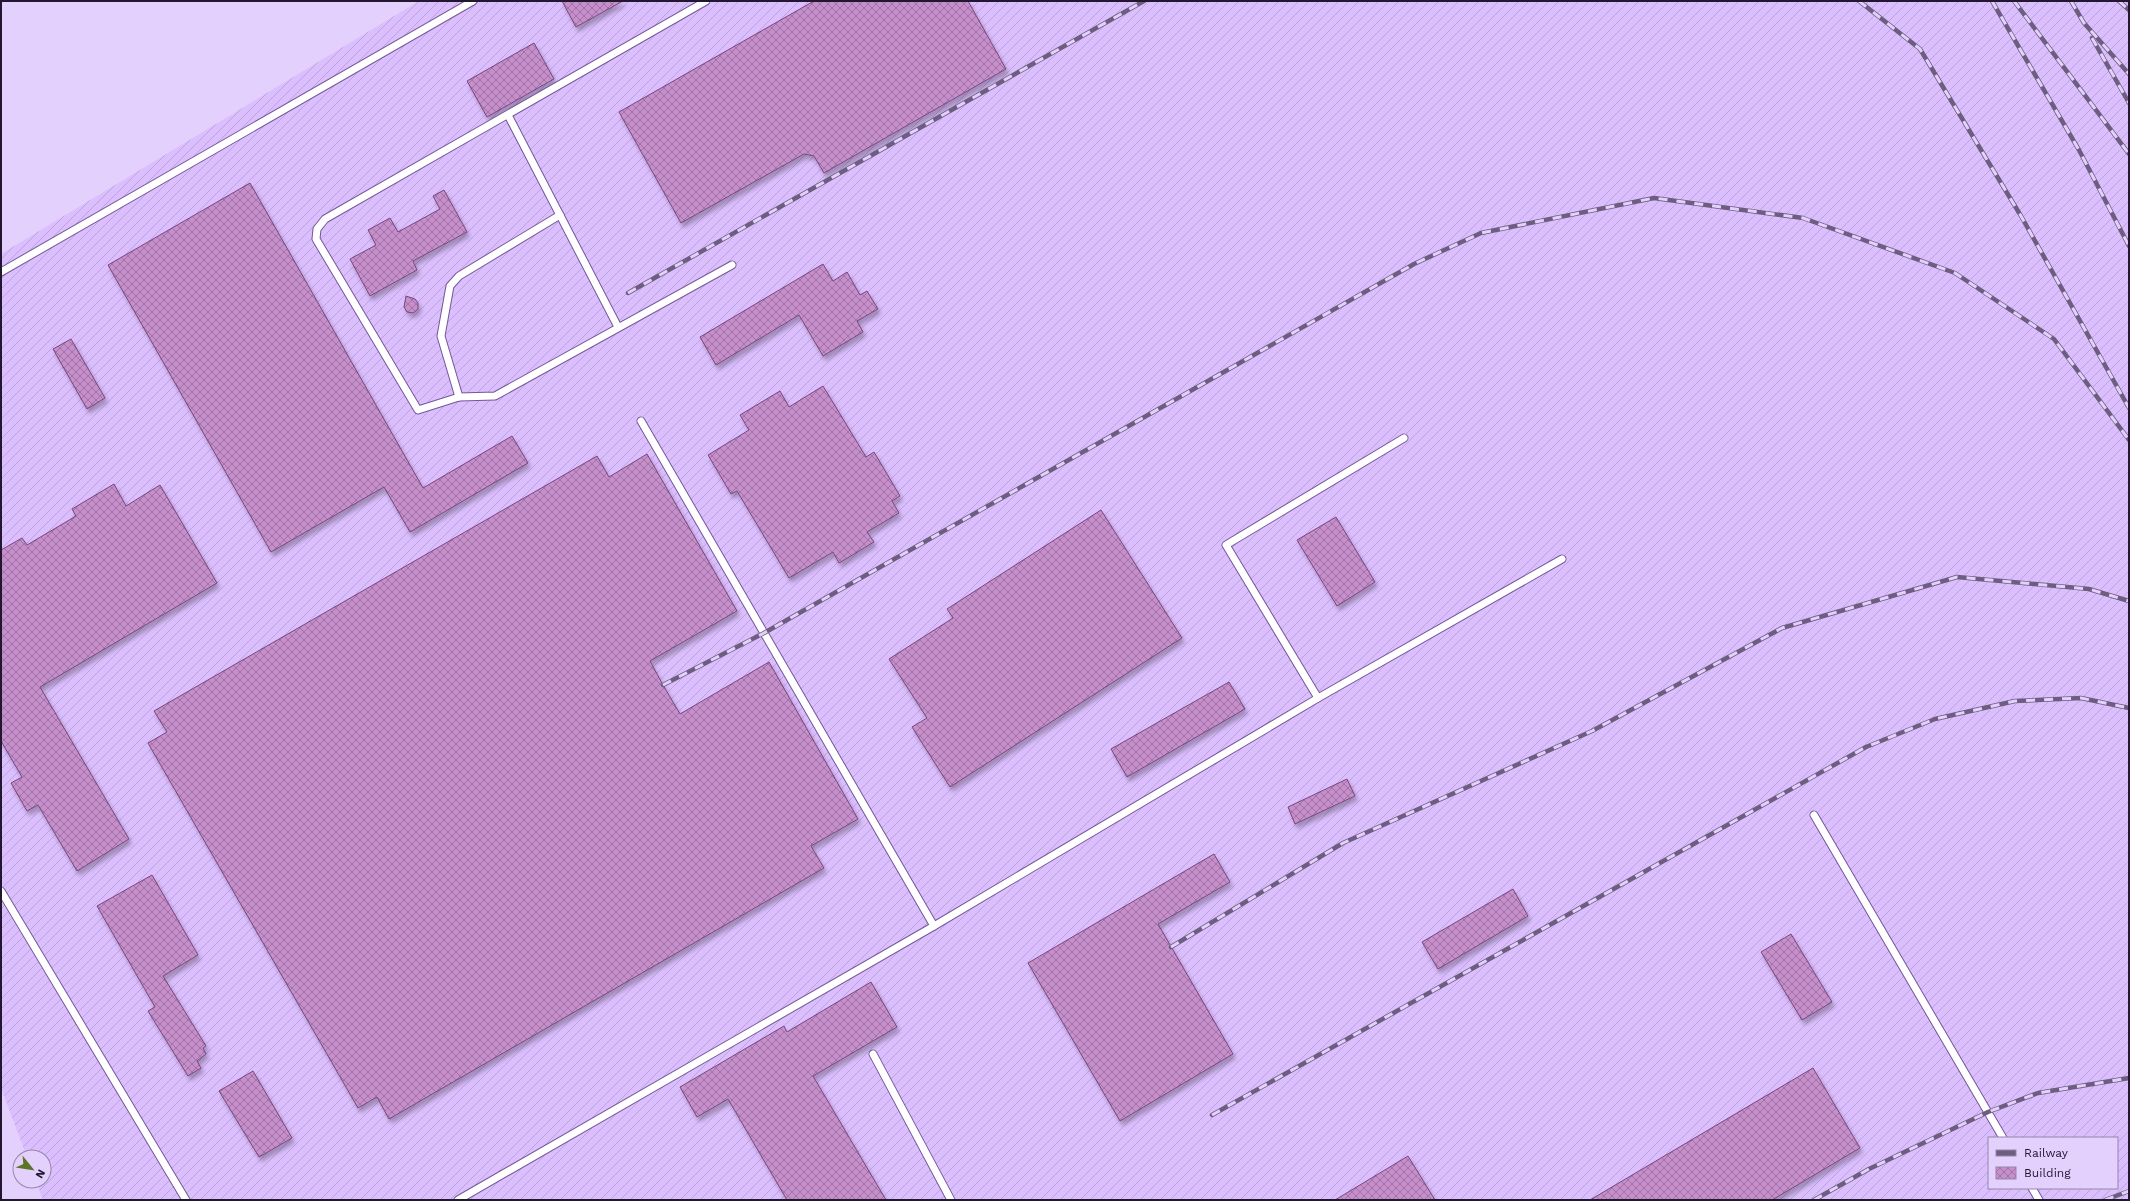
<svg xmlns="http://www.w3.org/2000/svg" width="2130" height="1201" font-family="'Work Sans',sans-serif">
	<defs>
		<pattern id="industrial-furrows" width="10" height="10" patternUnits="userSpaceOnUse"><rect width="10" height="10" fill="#dbbefe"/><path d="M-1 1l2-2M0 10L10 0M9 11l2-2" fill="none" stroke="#bca3da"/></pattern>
		<pattern id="building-cross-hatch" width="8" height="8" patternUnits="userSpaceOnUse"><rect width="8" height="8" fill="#c68eca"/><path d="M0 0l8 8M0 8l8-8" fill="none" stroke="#a073a5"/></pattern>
		<filter id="shadow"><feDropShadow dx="2.5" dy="4.5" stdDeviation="2" flood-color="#0004"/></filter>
	</defs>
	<rect width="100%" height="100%" fill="#e3d0fc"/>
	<path fill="url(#industrial-furrows)" fill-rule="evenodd" d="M419,1H2129V1200H43L36,1181H44V1157H27L1,1088V254ZM1989,1138H2117V1188H1989Z"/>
	<g fill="url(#building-cross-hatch)" stroke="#79467d" filter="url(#shadow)">
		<polygon points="562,1 623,1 576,27"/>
		<polygon points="814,1 968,1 1006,69 824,173 814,156 804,154 681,223 619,112"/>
		<polygon points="534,43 554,79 487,117 467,81"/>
		<polygon points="250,183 423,488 512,436 528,463 410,532 384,487 271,552 108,265"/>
		<polygon points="444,190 467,232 413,261 417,270 370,296 350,259 376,245 368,230 390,218 398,232 440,209 433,196"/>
		<polygon points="823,264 833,281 847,272 860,295 867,291 878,309 857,321 863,332 823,356 799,315 716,365 700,337"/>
		<polygon points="406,296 415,299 418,303 418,309 413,313 407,312 404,307"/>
		<polygon points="71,339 105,398 87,409 53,349"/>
		<polygon points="823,386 866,457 874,452 900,496 892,501 899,513 867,532 874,542 839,563 833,552 789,578 737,491 731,494 708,455 749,430 740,415 780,391 789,407"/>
		<polygon points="647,454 737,611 650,661 663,685 680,714 769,662 858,819 811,846 824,868 389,1119 377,1097 358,1108 148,743 167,732 154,711 597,456 609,477"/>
		<polygon points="114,484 126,506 160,485 217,583 40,687 129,839 77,871 38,805 27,811 11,783 22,777 1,741 1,550 22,538 27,545 76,516 72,509"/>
		<polygon points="1101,510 1182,638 950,787 912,727 927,718 889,659 953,618 947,609"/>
		<polygon points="1336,517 1375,582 1337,606 1297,540"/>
		<polygon points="1229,682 1245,709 1127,777 1111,749"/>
		<polygon points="1347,779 1355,796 1295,824 1288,807"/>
		<polygon points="1214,854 1230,882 1158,924 1233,1054 1120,1121 1028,963"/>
		<polygon points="152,875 198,955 163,976 206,1046 203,1048 206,1054 197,1061 201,1068 188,1076 148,1011 155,1007 97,906"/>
		<polygon points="1513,889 1528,916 1438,969 1422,942"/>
		<polygon points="1791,934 1832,1002 1802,1020 1761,952"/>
		<polygon points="871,982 897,1027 813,1076 886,1200 787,1200 728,1099 697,1117 680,1087 784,1026 787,1032"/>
		<polygon points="1813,1068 1860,1148 1772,1200 1590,1200"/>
		<polygon points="253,1071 292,1138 259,1157 219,1091"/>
		<polygon points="1408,1156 1435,1200 1335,1200"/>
	</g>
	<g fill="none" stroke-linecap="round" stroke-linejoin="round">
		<g stroke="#755798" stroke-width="9">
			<g id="service">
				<polyline points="706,1 325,219 317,229 316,239 418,410 459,397 495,396 732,265"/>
				<polyline points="508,115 618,327"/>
				<polyline points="1,272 473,1"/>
				<polyline points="459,397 441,336 450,286 459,276 560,215"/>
				<polyline points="641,421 934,926"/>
				<polyline points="1318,698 1226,545 1404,438"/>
				<polyline points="1814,815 2003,1138"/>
				<polyline points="1,891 186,1200"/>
				<polyline points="873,1054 951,1200"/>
				<polyline points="2032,1188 2039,1200"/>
				<polyline points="458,1200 934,926 1318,698 1562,559"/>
			</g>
		</g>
		<use href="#service" stroke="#fff" stroke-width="7"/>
		<g stroke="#6d5d7f" stroke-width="4.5">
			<g id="rail">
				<polyline points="1859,1 1920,49 2021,216 2129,408"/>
				<polyline points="1992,1 2079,150 2129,246"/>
				<polyline points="2014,1 2129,154"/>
				<polyline points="2071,1 2084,23 2129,74"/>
				<polyline points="2119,1 2129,10"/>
				<polyline points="2092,38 2129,103"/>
				<polyline points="628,293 1144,1"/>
				<polyline points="663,685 764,633 1414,264 1481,233 1654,198 1803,218 1955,273 2054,339 2129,440"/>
				<polyline points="1171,947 1343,843 1592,731 1782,628 1957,577 2089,589 2129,601"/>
				<polyline points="1212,1115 1866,747 1935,719 2015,701 2081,698 2129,708"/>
				<polyline points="1814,1200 1869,1169 1988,1112 2038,1093 2129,1078"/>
				<polyline points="2105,1200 2129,1191"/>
			</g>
		</g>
		<use href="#rail" stroke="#e3d0fc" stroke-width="3" stroke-dasharray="9" stroke-linecap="butt"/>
	</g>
	<rect width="2130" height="1201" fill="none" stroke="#231631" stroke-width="4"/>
	<rect x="1988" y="1137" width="130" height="52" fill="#e3d0fc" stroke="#9686ab"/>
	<rect x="1996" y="1150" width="20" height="6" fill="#6d5d7f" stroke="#9686ab"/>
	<text x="2024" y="1157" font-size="12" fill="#231631">Railway</text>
	<rect x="1996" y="1167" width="20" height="12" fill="url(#building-cross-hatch)" stroke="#9686ab"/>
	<text x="2024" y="1177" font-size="12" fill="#231631">Building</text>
	<g transform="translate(32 1169) rotate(120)"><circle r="19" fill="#e3d0fc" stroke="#9686ab"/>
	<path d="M0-3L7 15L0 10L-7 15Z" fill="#5c7425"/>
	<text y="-6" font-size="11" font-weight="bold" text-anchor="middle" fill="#231631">N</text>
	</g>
</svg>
